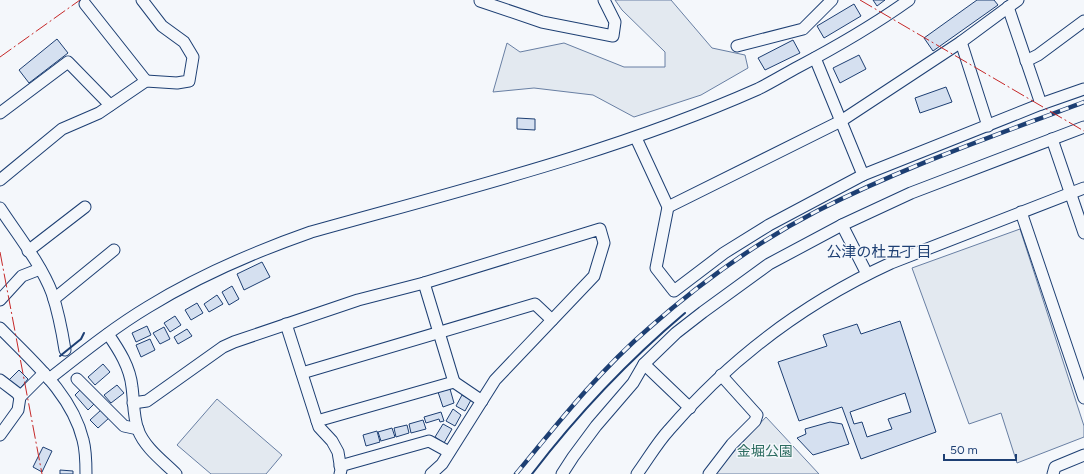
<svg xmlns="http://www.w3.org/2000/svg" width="1084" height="474" font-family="Figtree,'Noto Sans JP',sans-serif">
	<rect width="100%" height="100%" fill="#f4f7fb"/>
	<g fill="#e3e9f0" stroke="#687fa3">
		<polygon points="615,0 671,0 712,48 745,55 748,68 701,95 634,117 593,95 534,88 493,92 507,43 520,52 564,43 624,67 665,67 665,52 622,10"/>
		<polygon points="1020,229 1084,426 1084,437 1017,463 1001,413 969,424 912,268"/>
		<polygon points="217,399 282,455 266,474 211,474 177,445"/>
		<polygon points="766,417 819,474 713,474"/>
	</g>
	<g fill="#d5e0f0" stroke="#1d3f73" fill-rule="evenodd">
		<polygon points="873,0 885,0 877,6"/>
		<polygon points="977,0 994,0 998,5 933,51 924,38"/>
		<polygon points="854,4 861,16 824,38 817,26"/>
		<polygon points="57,39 68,53 29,83 19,70"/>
		<polygon points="793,40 800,53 765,70 758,58"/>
		<polygon points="859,55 866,69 840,83 833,68"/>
		<polygon points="946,87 952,102 920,113 915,98"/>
		<polygon points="517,118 535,119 535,130 517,129"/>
		<polygon points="262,262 270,277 244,290 237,274"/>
		<polygon points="232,286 239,299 229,305 222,292"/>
		<polygon points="217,295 223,304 209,312 204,304"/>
		<polygon points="197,303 203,313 191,320 185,310"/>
		<polygon points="175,316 181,325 170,332 164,323"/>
		<path d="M900,321L936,432L861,459L842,407L799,421L778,362L827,346L823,335L857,324L861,334ZM905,393L911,412L888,419L892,429L867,437L862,422L854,424L850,412Z"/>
		<polygon points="147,326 151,335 136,342 132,333"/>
		<polygon points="164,327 170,339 160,344 153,333"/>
		<polygon points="187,329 192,336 178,344 174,337"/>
		<polygon points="150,339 155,350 141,357 136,345"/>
		<polygon points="103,364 110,372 95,385 88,377"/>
		<polygon points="19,370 28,379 18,391 8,381"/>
		<polygon points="117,385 124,393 111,403 104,395"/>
		<polygon points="81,389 94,404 88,410 75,395"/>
		<polygon points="450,389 454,403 443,407 438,392"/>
		<polygon points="462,395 471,400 465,411 456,406"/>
		<polygon points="453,409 461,415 455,426 446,421"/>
		<polygon points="101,410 109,418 98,428 90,420"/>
		<polygon points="441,412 444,421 440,422 439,419 426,423 424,417"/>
		<polygon points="423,420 426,429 411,433 409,424"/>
		<polygon points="830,422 842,424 849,444 813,455 797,438 806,434 805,429"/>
		<polygon points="443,424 452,429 444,443 435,437"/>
		<polygon points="407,425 409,433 396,437 394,428"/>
		<polygon points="392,428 395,437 381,441 378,432"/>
		<polygon points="377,431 380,442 366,446 363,435"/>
		<polygon points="43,447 52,451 42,472 33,467"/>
		<polygon points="60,470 73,471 73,474 60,474"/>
	</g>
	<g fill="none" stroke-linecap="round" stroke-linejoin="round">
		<g stroke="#1d3f73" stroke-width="13">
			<g id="minor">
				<polyline points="481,0 480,1 542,22 613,36 615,22 604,0"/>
				<polyline points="85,4 146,81"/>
				<polyline points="1008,7 1041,104"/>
				<polyline points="961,42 988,126"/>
				<polyline points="737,46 803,29 832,0"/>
				<polyline points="815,58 863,175"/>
				<polyline points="1026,61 1038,55 1084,21"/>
				<polyline points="0,113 68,62 110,105"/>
				<polyline points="636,138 668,207 656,268 674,291 724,253 769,225 863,175 1041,104 1084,89"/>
				<polyline points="1052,139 1084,233"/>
				<polyline points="0,180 62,129 99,113 146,81 177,83 189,81 193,57 184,42 162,26 142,0"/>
				<polyline points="668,207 841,121 961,42 1018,0"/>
				<path d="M0,208C17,234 41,264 52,293C58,311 62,331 65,350"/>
				<polyline points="1021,212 1084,398"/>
				<polyline points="842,225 867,274"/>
				<polyline points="28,251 85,207"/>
				<polyline points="424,283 454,382"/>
				<polyline points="54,299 114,250"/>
				<polyline points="0,300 22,276 40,269"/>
				<polyline points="286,324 319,427 332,441 338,452 341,470 340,474"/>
				<path d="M0,328C32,361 72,394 83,440C86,451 86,463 86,474"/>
				<path d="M108,334C119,350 130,367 132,387C134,401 133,416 138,430C145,448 163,461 176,474"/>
				<polyline points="644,364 690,408"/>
				<polyline points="302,373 535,304 552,320"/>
				<path d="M49,379C81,354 113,328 148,307C200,275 254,252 311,232C461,190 616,152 758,89C772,82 785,74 798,67C836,47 874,25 909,0"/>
				<polyline points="77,379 124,426 138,429"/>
				<polyline points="0,380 17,393 20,397 44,373"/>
				<polyline points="133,403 147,401 223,347 234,342 358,300 424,283 600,229 604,243 594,276 495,380 442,464 431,474"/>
				<polyline points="317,421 454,382 482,401"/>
				<polyline points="0,435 18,410 20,397"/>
				<polyline points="340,466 429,441 449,452"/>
				<polyline points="562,474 573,457 596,426 633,383 644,364 676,333 703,312 769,264 842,225 911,193 1084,127"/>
				<path d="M637,474C648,459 657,443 669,430C730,359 806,302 891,263L1084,188"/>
				<polyline points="709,474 732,444 755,421 757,415 721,375"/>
				<polyline points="1053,474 1055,467 1084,455"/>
			</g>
		</g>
		<use href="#minor" stroke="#f4f7fb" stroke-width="11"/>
		<g stroke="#1d3f73" stroke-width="4.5">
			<path id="rail" d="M516,474C558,423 599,371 649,328C700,283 757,242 817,211C903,167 994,136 1084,102"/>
		</g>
		<use href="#rail" stroke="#f4f7fb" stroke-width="3" stroke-dasharray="9" stroke-linecap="butt"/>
		<g stroke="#1d3f73" stroke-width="2">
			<polyline points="60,356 81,339 84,333"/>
			<path d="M532,474C578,414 627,362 685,313"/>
		</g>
		<g stroke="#c62828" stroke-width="1" stroke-dasharray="14 3 2 3" stroke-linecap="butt">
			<polyline points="860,0 1084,131"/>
			<polyline points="0,57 80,0"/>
			<polyline points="0,252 42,474"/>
		</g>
	</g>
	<g text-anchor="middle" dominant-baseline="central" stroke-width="3" stroke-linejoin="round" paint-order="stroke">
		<g font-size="14" fill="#2c6c60" stroke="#f4f7fb">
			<text x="765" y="451">金堀公園</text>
		</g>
		<g font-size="15" fill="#1d3f73" stroke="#f4f7fb">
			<text x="879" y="252">公津の杜五丁目</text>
		</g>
	</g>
	<path d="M944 454v6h72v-6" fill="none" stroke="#1d3f73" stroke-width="2"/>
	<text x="950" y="454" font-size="12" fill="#1d3f73" stroke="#f4f7fb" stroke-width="3" paint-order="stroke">50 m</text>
</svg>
